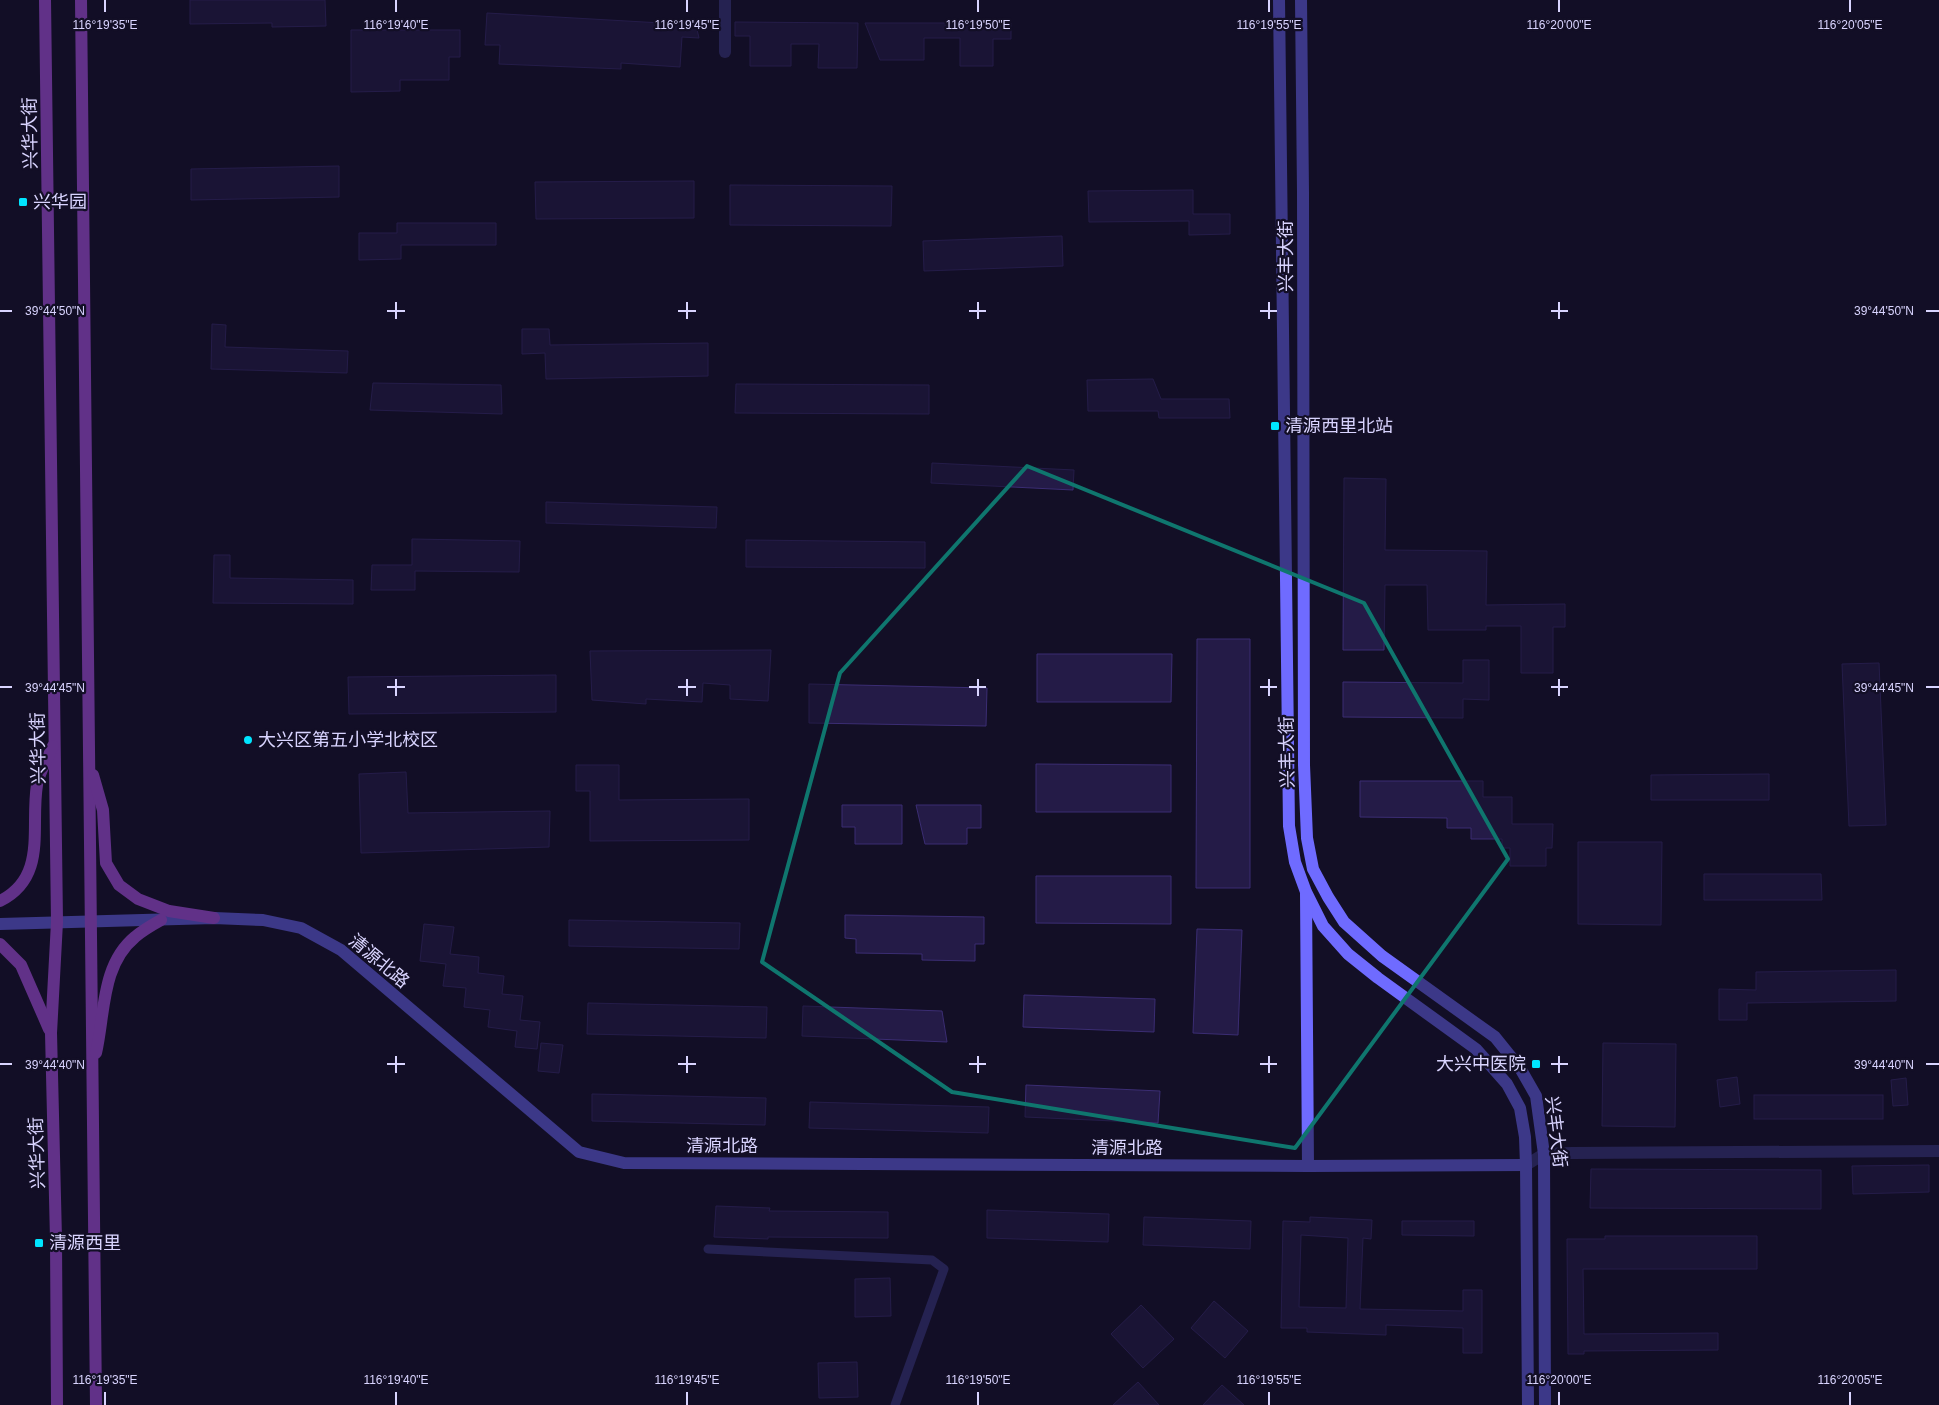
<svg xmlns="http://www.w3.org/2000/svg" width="1939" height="1405" font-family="Helvetica,'Noto Sans SC',sans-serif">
	<rect width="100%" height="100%" fill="#130f26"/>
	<g fill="#241b47" stroke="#3b2d73" fill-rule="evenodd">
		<polygon points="190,0 325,0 326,26 272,27 272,23 190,24"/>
		<polygon points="487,13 696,25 699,38 682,37 680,67 621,63 621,69 499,64 500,45 485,45"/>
		<polygon points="735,22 858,23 857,68 818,68 819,44 791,44 791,66 750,66 750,36 735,36"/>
		<polygon points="865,23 1011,23 1011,39 993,39 993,66 960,66 960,38 924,38 924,60 880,60"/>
		<polygon points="351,30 460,30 460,57 449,57 449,80 400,80 400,91 351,92"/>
		<polygon points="339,166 339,197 191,200 191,169"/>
		<polygon points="694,181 694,218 536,219 535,182"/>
		<polygon points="730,185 892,186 891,226 730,225"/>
		<polygon points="1193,190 1193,214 1230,214 1230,234 1189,235 1189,221 1089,222 1088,191"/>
		<polygon points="397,223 496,223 496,245 401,245 401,259 359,260 359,233 397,233"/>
		<polygon points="1062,236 1063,266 924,271 923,241"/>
		<polygon points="212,324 226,325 225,347 348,351 347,373 211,369"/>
		<polygon points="522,329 549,329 550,345 708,343 708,376 546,379 545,353 522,354"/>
		<polygon points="1153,379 1161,399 1229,399 1230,418 1159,418 1158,411 1088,411 1087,380"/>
		<polygon points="373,383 501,385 502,414 370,410"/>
		<polygon points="736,384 929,385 929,414 735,413"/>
		<polygon points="932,463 1074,470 1073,490 931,483"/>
		<polygon points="1344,478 1386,479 1385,550 1487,551 1486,605 1565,604 1565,627 1553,627 1553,673 1521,673 1521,626 1486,626 1486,630 1428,630 1427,585 1385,585 1384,650 1343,650"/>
		<polygon points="546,502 717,507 716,528 546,523"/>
		<polygon points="412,539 520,541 519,572 415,571 415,590 371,590 372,565 412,565"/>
		<polygon points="746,540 925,542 925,568 746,567"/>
		<polygon points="214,555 230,555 230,578 353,580 353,604 213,603"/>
		<polygon points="1197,639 1250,639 1250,888 1196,888"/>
		<polygon points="771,650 768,701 730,699 730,685 703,683 702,702 646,699 646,704 592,700 590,651"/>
		<polygon points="1037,654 1172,654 1171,702 1037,702"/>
		<polygon points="1463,660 1489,660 1489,700 1463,699 1463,718 1343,717 1343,682 1463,683"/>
		<polygon points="1879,663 1886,825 1849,826 1842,664"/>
		<polygon points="556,675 556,712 349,714 348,677"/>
		<polygon points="809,684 987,688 986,726 809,723"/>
		<polygon points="1036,764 1171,765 1171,812 1036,812"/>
		<polygon points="576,765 619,765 619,800 749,799 749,840 590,841 590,791 576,791"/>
		<polygon points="406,772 408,813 550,811 549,847 361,853 359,774"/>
		<polygon points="1769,774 1769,800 1651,800 1651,775"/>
		<polygon points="1360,781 1483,781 1483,797 1512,797 1512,824 1553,824 1552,848 1546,848 1546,866 1510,866 1510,848 1502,848 1502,839 1471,839 1471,828 1447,828 1447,818 1360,817"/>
		<polygon points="842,805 902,805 902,844 855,844 855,827 842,827"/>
		<polygon points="916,805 981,805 981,828 967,828 967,844 925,844"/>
		<polygon points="1578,842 1662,842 1661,925 1578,924"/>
		<polygon points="1704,874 1821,874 1822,900 1704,900"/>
		<polygon points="1036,876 1171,876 1171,924 1036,923"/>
		<polygon points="845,915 984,917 984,944 975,944 975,961 922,960 922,954 856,953 856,939 845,938"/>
		<polygon points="569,920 740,923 739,949 569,946"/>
		<polygon points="424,924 454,927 450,954 479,957 478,973 504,976 502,994 523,996 520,1020 540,1022 537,1049 515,1047 517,1031 488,1027 490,1010 464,1007 466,988 443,986 446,964 420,961"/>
		<polygon points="1197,929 1242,930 1238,1035 1193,1033"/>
		<polygon points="1896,970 1896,1001 1747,1003 1747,1020 1719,1020 1719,989 1756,990 1756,972"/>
		<polygon points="1024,995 1155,999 1154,1032 1023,1027"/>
		<polygon points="588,1003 767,1007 766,1038 587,1034"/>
		<polygon points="803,1006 942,1011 947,1042 802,1036"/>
		<polygon points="541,1043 563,1045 559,1073 538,1071"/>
		<polygon points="1603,1043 1676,1044 1675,1127 1602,1126"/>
		<polygon points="1737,1077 1740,1104 1720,1107 1717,1080"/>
		<polygon points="1906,1078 1908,1105 1893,1106 1891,1080"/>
		<polygon points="1026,1085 1160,1091 1158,1123 1025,1117"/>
		<polygon points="592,1094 766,1098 765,1125 592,1121"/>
		<rect x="1754" y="1095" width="129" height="24"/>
		<polygon points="810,1102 989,1107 988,1133 809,1128"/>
		<polygon points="1929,1165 1929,1192 1853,1194 1852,1166"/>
		<polygon points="1591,1169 1821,1170 1821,1209 1590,1208"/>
		<polygon points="716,1206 770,1208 769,1211 888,1212 888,1238 768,1237 768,1239 714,1237"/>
		<polygon points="987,1210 1109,1214 1108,1242 987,1238"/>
		<polygon points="1144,1217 1251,1221 1250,1249 1143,1245"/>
		<path d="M1310,1217L1372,1220L1371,1239L1363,1238L1360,1309L1463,1311V1290H1482V1353H1463V1328L1386,1325V1335L1307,1332V1328H1281L1283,1221L1310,1222ZM1301,1235L1348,1238L1346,1308L1299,1307Z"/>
		<polygon points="1402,1221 1474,1221 1474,1236 1402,1235"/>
		<polygon points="1605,1236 1757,1236 1757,1269 1583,1269 1584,1334 1718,1333 1718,1350 1584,1351 1584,1354 1568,1354 1567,1239 1605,1239"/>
		<polygon points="890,1278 891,1316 855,1317 855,1279"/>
		<polygon points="1214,1301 1248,1331 1225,1358 1191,1328"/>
		<polygon points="1141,1305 1174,1339 1143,1368 1111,1334"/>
		<polygon points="857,1362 858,1397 819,1398 818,1363"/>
		<polygon points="1138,1382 1159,1405 1113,1405"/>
		<polygon points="1222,1385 1244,1405 1203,1405"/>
	</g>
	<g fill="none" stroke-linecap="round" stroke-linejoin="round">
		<polyline stroke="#3d3a85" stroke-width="9" points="708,1249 932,1260 944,1269 895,1405"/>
		<g stroke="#3d3a85" stroke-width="12">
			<polyline points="725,0 725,52"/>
			<polyline points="1526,1165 1544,1154 1572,1153 1939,1151"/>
		</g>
		<g stroke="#6f6bff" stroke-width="12">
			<polyline points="1279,0 1289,826 1295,862 1306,892 1323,926 1348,954 1378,978 1476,1049 1507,1084 1520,1108 1525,1137 1526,1165 1528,1405"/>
			<polyline points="1301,0 1303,192 1304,765 1307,838 1313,869 1328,897 1344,922 1382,956 1495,1037 1520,1068 1536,1096 1544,1154 1545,1405"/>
			<polyline points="1306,894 1308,1166"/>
			<polyline points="0,924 214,918 263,920 301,928 341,950 579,1152 624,1163 1308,1166 1526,1165"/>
		</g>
		<g stroke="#c25bff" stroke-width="12">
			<polyline points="45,0 57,922 51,1033 56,1239 57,1405"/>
			<polyline points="81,0 96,1405"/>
			<polyline points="93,775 103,810 106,863 119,885 138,899 169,911 214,918"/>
			<path d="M0,901C48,877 30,827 37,785C39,772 48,758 53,746"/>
			<polyline points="0,944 21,965 49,1029"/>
			<path d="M96,1053C105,1014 101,965 135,937C143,930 152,925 161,920"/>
		</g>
	</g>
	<path d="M0 0H1939V1405H0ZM1027,466L1364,603L1508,859L1295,1148L952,1092L762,962L840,673Z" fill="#130f26" fill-opacity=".55" fill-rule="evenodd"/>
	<path fill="none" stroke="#0f766e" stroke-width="4" stroke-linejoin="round" d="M1027,466L1364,603L1508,859L1295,1148L952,1092L762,962L840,673Z"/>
	<path fill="none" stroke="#d9d4ff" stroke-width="2" d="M105,0V12M396,0V12M687,0V12M978,0V12M1269,0V12M1559,0V12M1850,0V12M396,302V319M687,302V319M978,302V319M1269,302V319M1559,302V319M0,311H12M387,311H405M678,311H696M969,311H986M1260,311H1277M1551,311H1568M1926,311H1939M396,679V696M687,679V696M978,679V696M1269,679V696M1559,679V696M0,687H12M387,687H405M678,687H696M969,687H986M1260,687H1277M1551,687H1568M1926,687H1939M396,1056V1073M687,1056V1073M978,1056V1073M1269,1056V1073M1559,1056V1073M0,1064H12M387,1064H405M678,1064H696M969,1064H986M1260,1064H1277M1551,1064H1568M1926,1064H1939M105,1392V1405M396,1392V1405M687,1392V1405M978,1392V1405M1269,1392V1405M1559,1392V1405M1850,1392V1405"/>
	<g fill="#00e5ff" stroke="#130f26" stroke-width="2">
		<rect x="18" y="197" width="10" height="10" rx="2.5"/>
		<rect x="1270" y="421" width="10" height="10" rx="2.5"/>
		<circle cx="248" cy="740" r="5"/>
		<rect x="1531" y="1059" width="10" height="10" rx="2.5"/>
		<rect x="34" y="1238" width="10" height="10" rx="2.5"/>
	</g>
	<g text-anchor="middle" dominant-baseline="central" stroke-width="4.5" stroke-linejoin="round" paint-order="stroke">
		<g font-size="18" fill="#d9d4ff" stroke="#130f26">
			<text transform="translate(30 133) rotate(-91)">兴华大街</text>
			<text transform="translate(1286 256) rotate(-90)">兴丰大街</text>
			<text transform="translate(38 748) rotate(-91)">兴华大街</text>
			<text transform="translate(1287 752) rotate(-91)">兴丰大街</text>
			<text transform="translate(379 961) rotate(40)">清源北路</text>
			<text transform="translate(1556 1132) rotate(83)">兴丰大街</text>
			<text x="722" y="1146">清源北路</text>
			<text x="1127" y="1148">清源北路</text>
			<text transform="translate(37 1153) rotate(-92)">兴华大街</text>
		</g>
		<g font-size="18" fill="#d9d4ff" stroke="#130f26" text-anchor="start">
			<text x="33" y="202">兴华园</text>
			<text x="1285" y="426">清源西里北站</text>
			<text x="258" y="740">大兴区第五小学北校区</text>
			<text x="1526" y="1064" text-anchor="end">大兴中医院</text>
			<text x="49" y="1243">清源西里</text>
		</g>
	</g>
	<g font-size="12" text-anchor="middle" fill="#d9d4ff" stroke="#130f26" stroke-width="4.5" stroke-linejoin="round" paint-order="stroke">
		<text x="105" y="29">116°19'35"E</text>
		<text x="396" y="29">116°19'40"E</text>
		<text x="687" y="29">116°19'45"E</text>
		<text x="978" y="29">116°19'50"E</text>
		<text x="1269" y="29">116°19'55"E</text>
		<text x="1559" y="29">116°20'00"E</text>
		<text x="1850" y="29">116°20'05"E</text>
		<text x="55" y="315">39°44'50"N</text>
		<text x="1884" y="315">39°44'50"N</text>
		<text x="55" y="692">39°44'45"N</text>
		<text x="1884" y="692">39°44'45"N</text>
		<text x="55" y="1069">39°44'40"N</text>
		<text x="1884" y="1069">39°44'40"N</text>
		<text x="105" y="1384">116°19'35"E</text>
		<text x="396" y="1384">116°19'40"E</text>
		<text x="687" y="1384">116°19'45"E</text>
		<text x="978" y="1384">116°19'50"E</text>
		<text x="1269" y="1384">116°19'55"E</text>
		<text x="1559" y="1384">116°20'00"E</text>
		<text x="1850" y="1384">116°20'05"E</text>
	</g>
</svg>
